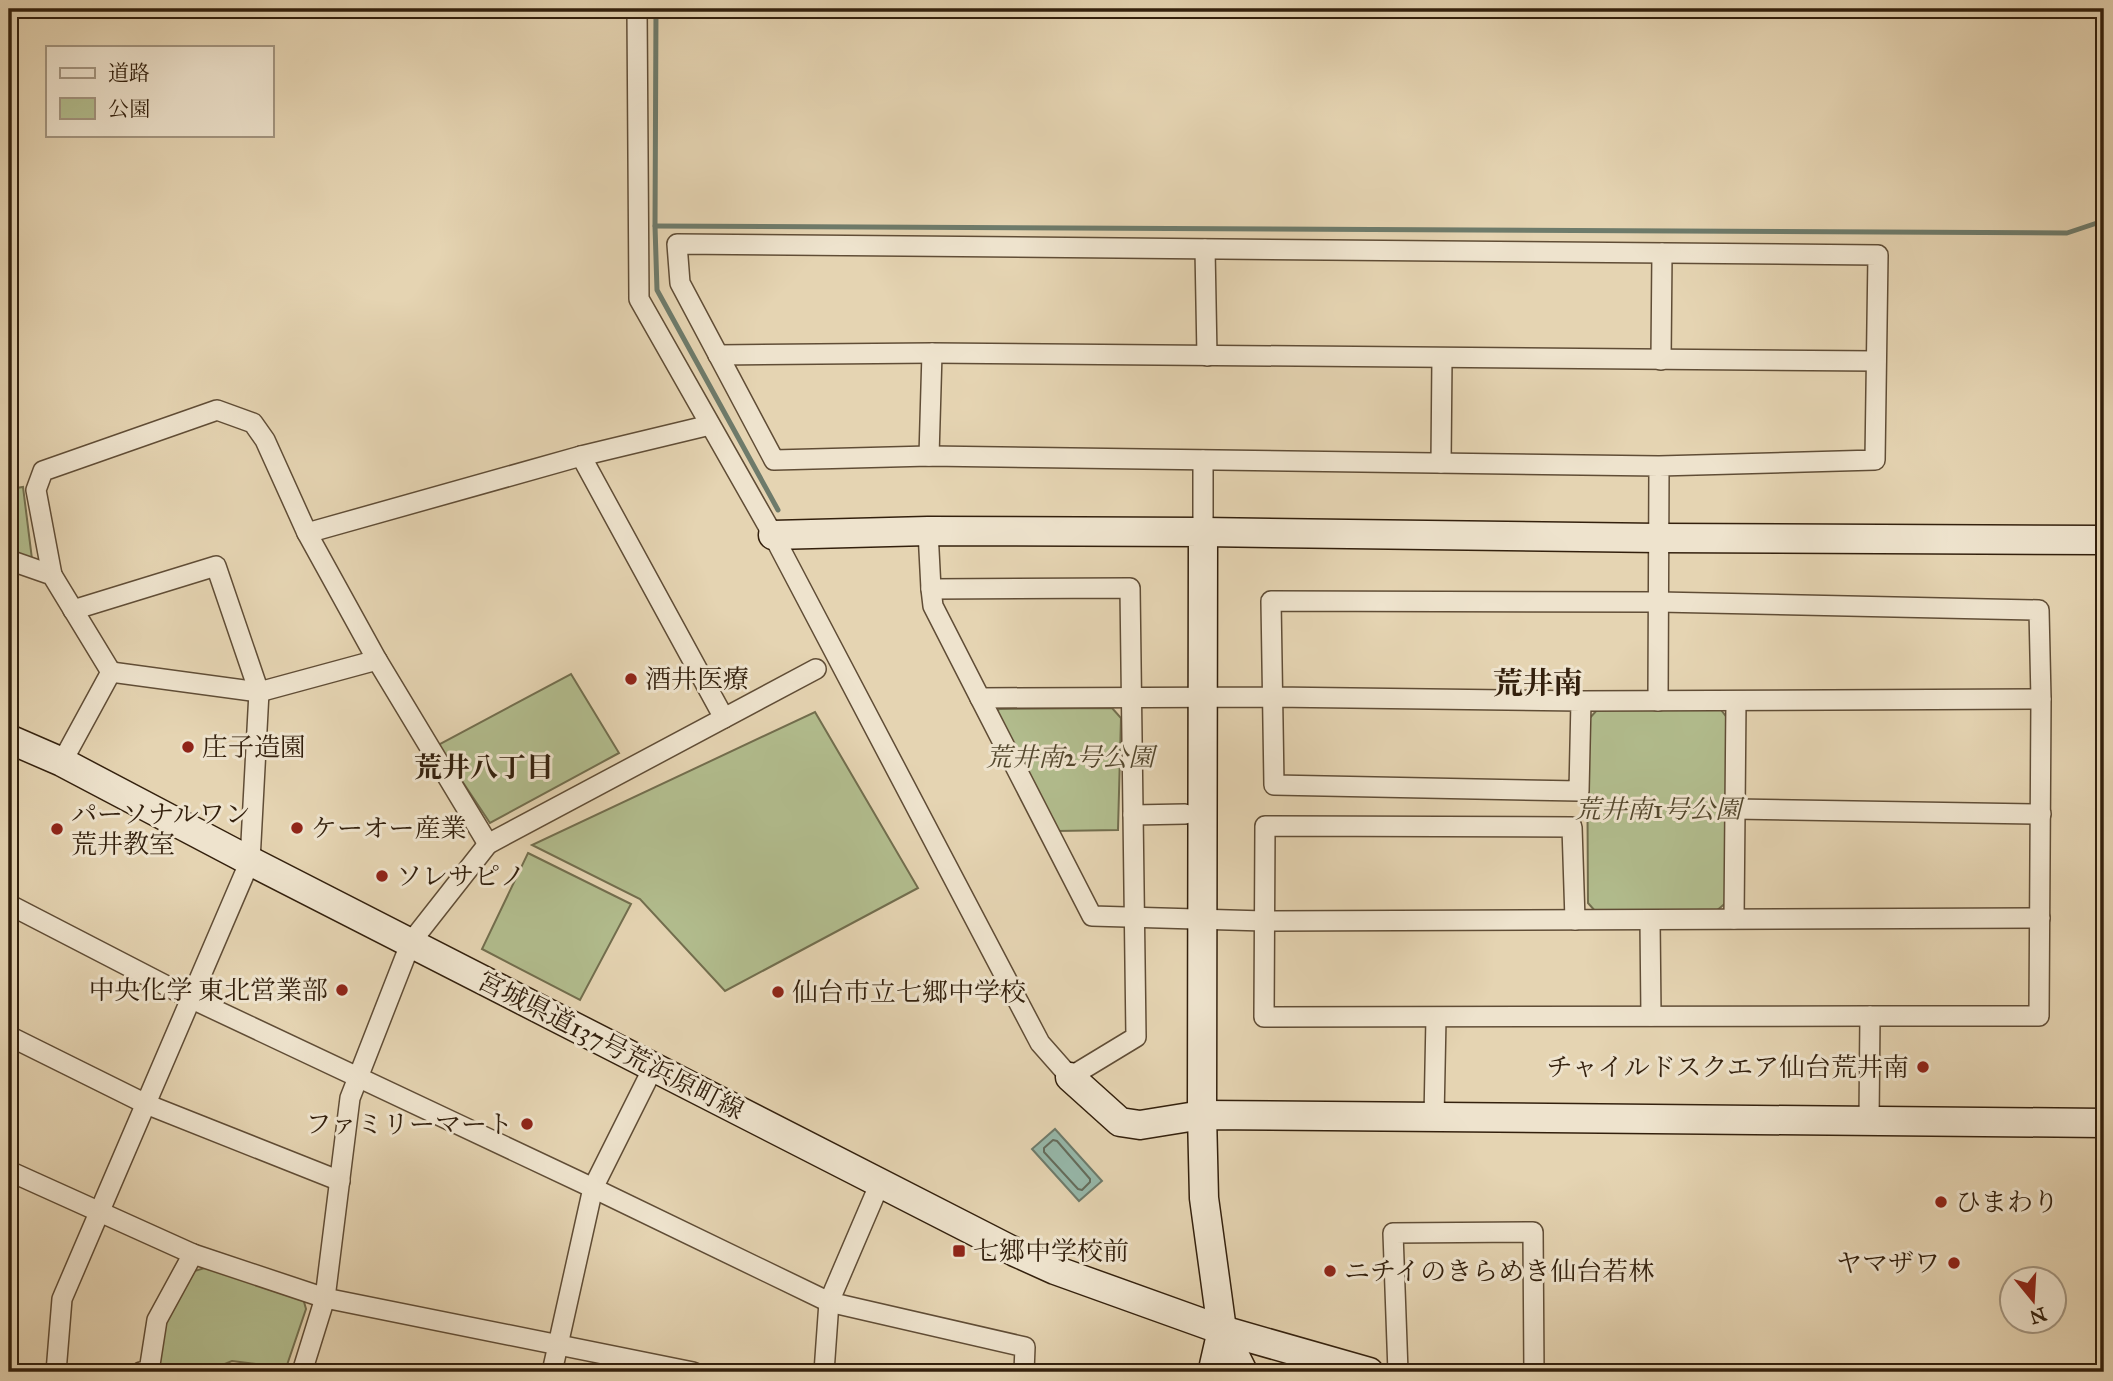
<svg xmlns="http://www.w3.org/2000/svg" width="2113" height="1381" font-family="'IM FELL Great Primer','Noto Serif JP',serif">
	<rect width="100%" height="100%" fill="#e5d4b2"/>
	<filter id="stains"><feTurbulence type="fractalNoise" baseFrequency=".00286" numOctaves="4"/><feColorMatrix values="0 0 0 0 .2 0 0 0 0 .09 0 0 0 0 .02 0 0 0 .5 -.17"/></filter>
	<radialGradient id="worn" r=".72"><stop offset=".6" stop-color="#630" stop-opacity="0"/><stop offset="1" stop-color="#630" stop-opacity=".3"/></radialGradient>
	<g fill="#b2bd8e" stroke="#726e4e" stroke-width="2">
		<polygon points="23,487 32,559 9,552 9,489"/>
		<polygon points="571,674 619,753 490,823 438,745"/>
		<polygon points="1718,706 1728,719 1728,901 1715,912 1596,912 1588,903 1587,721 1598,709"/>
		<polygon points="1112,708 1121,718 1118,830 1057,831 994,717 999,709"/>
		<polygon points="815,712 918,888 725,991 640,899 532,845"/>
		<polygon points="528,853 631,904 580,1000 482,949"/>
		<polygon points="208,1267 303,1298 306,1309 286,1368 232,1361 205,1372 158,1372 163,1329 191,1272"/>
	</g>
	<polygon fill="#96b8aa" stroke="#6e7b6b" stroke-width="2" points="1055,1129 1102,1181 1079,1201 1032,1149"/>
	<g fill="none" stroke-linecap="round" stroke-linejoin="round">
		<polygon stroke="#646c5c" stroke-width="2" points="1053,1140 1057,1141 1090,1179 1090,1182 1082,1190 1078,1189 1044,1152 1044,1148"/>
		<g stroke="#6e7b6b" stroke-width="5">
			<polyline points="656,9 655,226 657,290 778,510"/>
			<polyline points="655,226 2067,233 2100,222"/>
		</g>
		<g stroke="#604d36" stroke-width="22">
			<g id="street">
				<polyline points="637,9 639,299 773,535 1040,1043 1070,1077 1136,1037 1130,588 931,589 928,531"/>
				<polyline points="1205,249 1207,356"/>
				<polyline points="718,355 932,353 1876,361"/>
				<polyline points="1661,360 1662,253"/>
				<polyline points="581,456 724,718"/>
				<polyline points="929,456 932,353"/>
				<polyline points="1441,463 1442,358"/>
				<polyline points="1203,532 1203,460"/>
				<polyline points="307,533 581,456 710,425"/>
				<polyline points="9,560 52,575 111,672 62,762"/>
				<polyline points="52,575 36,490 43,471 217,410 253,423 265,440 307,533 377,660 488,844"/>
				<polyline points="931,589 933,606 980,698 1273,697 1581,701 1579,791 1274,785 1271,601 1659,602 2039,610 2041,699 2039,1016 1870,1016 1869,1121"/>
				<polyline points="111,672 259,692 377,660"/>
				<polyline points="980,698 1092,916 1264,921 2040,918"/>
				<polyline points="1581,701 2041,699"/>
				<polyline points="1658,701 1659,466 1875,460 1878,255 677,244 680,283 774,460 929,456 1659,466"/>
				<polyline points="1735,809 2041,814"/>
				<polyline points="1133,815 1185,814"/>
				<polyline points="9,911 12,906 190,998 593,1188 829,1302 1025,1347 1024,1372"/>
				<polyline points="1734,919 1736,701"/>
				<polyline points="1575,920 1572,827 1265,826 1264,1017 1870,1016"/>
				<polyline points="1650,920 1651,1016"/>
				<polyline points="9,1036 146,1104 340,1181"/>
				<polyline points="1434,1118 1436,1018"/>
				<polyline points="9,1171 193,1254 325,1298 693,1372"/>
				<polyline points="56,1372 62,1299 250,861 259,692 216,566 73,610"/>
				<polyline points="141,1372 149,1371 157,1320 193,1254"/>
				<polyline points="302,1372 325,1298 350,1098 411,942 488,844 816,669"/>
				<polyline points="552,1372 593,1188 653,1068"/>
				<polyline points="824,1372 829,1302 880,1183"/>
				<polyline points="1398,1372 1393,1233 1533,1232 1534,1372"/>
			</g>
		</g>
		<g stroke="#33200d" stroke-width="31">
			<g id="secondary">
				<polyline points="1203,532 1659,538 2104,540"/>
				<polyline points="773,535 928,531 1203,532 1202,1115 1204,1198 1222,1330 1243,1372"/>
				<polyline points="9,739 62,762 250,861 1015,1252 1055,1270 1222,1330 1369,1372"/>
				<polyline points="1070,1077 1120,1122 1140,1125 1202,1115 2104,1123"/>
				<polyline points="1216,1372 1214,1365 1222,1330"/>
			</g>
		</g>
		<use href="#street" stroke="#eee3cd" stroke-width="19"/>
		<use href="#secondary" stroke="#eee3cd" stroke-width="28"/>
	</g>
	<g fill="#8f2418" stroke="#eee3cd" stroke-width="2.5">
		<circle cx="631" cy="679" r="7"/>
		<circle cx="188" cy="747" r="7"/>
		<circle cx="297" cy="828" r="7"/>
		<circle cx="57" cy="829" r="7"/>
		<circle cx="382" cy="876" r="7"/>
		<circle cx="342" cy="990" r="7"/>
		<circle cx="778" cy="992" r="7"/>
		<circle cx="1923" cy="1067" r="7"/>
		<circle cx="527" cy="1124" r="7"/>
		<circle cx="1941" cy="1202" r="7"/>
		<rect x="952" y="1244" width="14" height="14" rx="3.5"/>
		<circle cx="1954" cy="1263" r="7"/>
		<circle cx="1330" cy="1271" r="7"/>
	</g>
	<g text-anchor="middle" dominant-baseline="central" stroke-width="6" stroke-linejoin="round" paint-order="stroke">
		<g font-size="26" fill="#33200d" stroke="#eee3cd" text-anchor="start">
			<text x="645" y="679">酒井医療</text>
			<text x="202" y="747">庄子造園</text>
			<text x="71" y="814">パーソナルワン<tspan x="71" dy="30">荒井教室</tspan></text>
			<text x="311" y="828">ケーオー産業</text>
			<text x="396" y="876">ソレサピノ</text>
			<text x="328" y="990" text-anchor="end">中央化学 東北営業部</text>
			<text x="792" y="992">仙台市立七郷中学校</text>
			<text x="1909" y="1067" text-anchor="end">チャイルドスクエア仙台荒井南</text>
			<text x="513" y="1124" text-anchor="end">ファミリーマート</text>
			<text x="1955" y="1202">ひまわり</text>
			<text x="973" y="1251">七郷中学校前</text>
			<text x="1940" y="1263" text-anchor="end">ヤマザワ</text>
			<text x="1344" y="1271">ニチイのきらめき仙台若林</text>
		</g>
		<g font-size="26" font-style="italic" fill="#53472d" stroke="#eee3cd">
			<text x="1070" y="757">荒井南2号公園</text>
			<text x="1658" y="809">荒井南1号公園</text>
		</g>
		<g font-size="26" fill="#33200d" stroke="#eee3cd">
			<text transform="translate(611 1045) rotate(27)">宮城県道137号荒浜原町線</text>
		</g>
		<g font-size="28" font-weight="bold" fill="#33200d" stroke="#eee3cd">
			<text x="484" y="767">荒井八丁目</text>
		</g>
		<g font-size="30" font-weight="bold" fill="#33200d" stroke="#eee3cd">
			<text x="1538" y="683">荒井南</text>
		</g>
	</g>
	<rect width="2113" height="1381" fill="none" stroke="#e5d4b2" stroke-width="35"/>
	<rect x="10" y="10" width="2092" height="1360" fill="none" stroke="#33200d" stroke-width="3.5"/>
	<rect x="18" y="18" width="2078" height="1346" fill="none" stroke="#33200d" stroke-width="2"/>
	<rect x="46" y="46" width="228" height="91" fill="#eee3cd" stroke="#a39580" stroke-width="2"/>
	<rect x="60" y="68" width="35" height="10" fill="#eee3cd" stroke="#a39580" stroke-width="2"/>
	<text x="108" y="80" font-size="21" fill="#33200d">道路</text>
	<rect x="60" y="98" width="35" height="21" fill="#b2bd8e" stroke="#a39580" stroke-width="2"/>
	<text x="108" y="116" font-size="21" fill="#33200d">公園</text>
	<g transform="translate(2033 1300) rotate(162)"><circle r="33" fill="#eee3cd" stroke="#a39580" stroke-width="2"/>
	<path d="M0-5L12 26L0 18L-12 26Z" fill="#8f2418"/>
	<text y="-10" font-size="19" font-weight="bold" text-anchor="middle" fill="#33200d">N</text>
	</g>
	<rect width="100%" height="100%" filter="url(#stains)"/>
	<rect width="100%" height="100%" fill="url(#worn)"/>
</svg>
